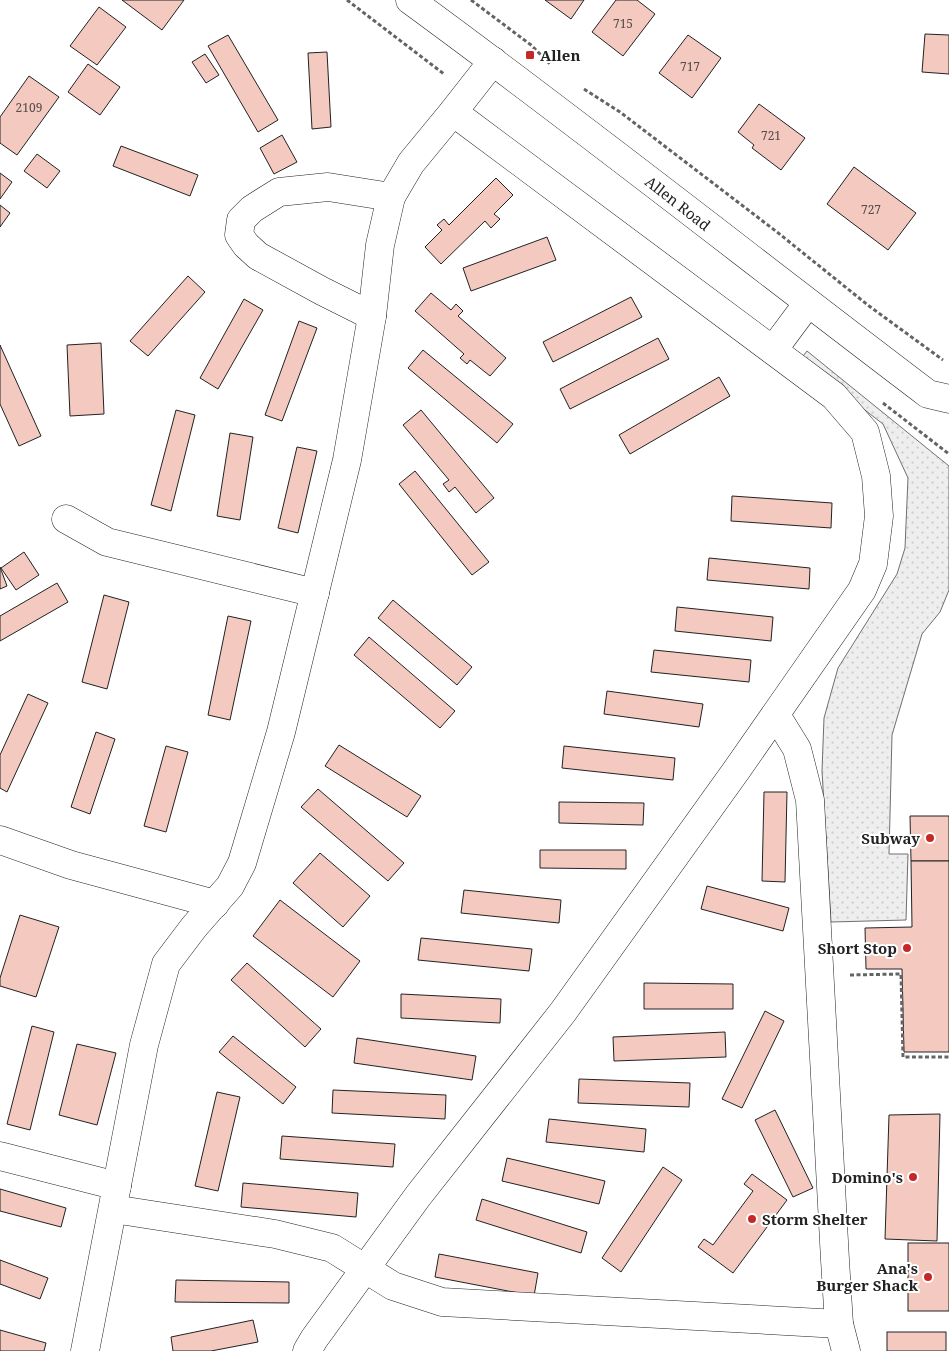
<svg xmlns="http://www.w3.org/2000/svg" width="949" height="1351" font-family="'Noto Serif',serif">
	<defs>
		<pattern id="grass-dots" width="8" height="8" patternUnits="userSpaceOnUse" patternTransform="scale(1.25)"><rect width="8" height="8" fill="#eee"/><path d="M2 2h.1M6 6h.1" fill="none" stroke="#ccc" stroke-width="1.8" stroke-linecap="round"/></pattern>
	</defs>
	<rect width="100%" height="100%" fill="#fff"/>
	<polygon fill="url(#grass-dots)" stroke="#6f6f6f" points="807,351 949,466 949,590 940,612 922,634 892,735 889,854 908,854 906,920 831,922 822,771 824,718 838,668 897,574 905,548 908,478 883,424 800,360"/>
	<g fill="#f3c9c0" stroke="#222">
		<polygon points="122,0 184,0 162,30"/>
		<polygon points="545,0 584,0 571,19"/>
		<polygon points="616,0 637,0 655,14 623,56 592,32"/>
		<polygon points="99,7 126,27 97,65 70,46"/>
		<polygon points="925,34 949,35 949,74 922,72"/>
		<polygon points="228,35 278,120 258,132 208,46"/>
		<polygon points="688,35 721,58 692,98 659,73"/>
		<polygon points="327,52 331,127 312,129 308,53"/>
		<polygon points="205,54 219,75 206,83 192,62"/>
		<polygon points="88,64 120,87 100,115 68,92"/>
		<polygon points="29,76 59,97 17,155 0,143 0,117"/>
		<polygon points="759,104 805,138 781,170 752,148 754,145 738,132"/>
		<polygon points="282,135 297,162 274,174 260,148"/>
		<polygon points="121,146 198,175 190,196 113,166"/>
		<polygon points="37,154 60,171 47,188 24,171"/>
		<polygon points="854,167 916,213 888,250 827,204"/>
		<polygon points="0,173 12,182 0,199"/>
		<polygon points="496,178 513,195 494,214 500,219 491,228 485,221 441,264 425,247 442,230 437,225 444,219 449,225"/>
		<polygon points="0,205 10,213 0,227"/>
		<polygon points="547,237 556,260 471,291 463,268"/>
		<polygon points="188,276 205,292 148,356 130,341"/>
		<polygon points="431,293 451,310 456,304 463,311 458,316 506,358 490,376 470,360 467,364 460,358 464,354 415,311"/>
		<polygon points="631,297 642,317 553,362 543,342"/>
		<polygon points="244,299 263,310 218,389 200,378"/>
		<polygon points="299,321 317,328 282,421 265,415"/>
		<polygon points="658,338 669,359 570,409 560,389"/>
		<polygon points="101,343 104,414 70,416 67,345"/>
		<polygon points="0,345 41,436 19,446 0,404"/>
		<polygon points="423,350 513,424 497,443 408,368"/>
		<polygon points="719,377 730,396 630,454 619,435"/>
		<polygon points="176,410 195,415 171,511 151,505"/>
		<polygon points="421,410 494,498 476,513 455,487 449,492 443,484 449,480 403,425"/>
		<polygon points="230,433 253,437 240,520 217,516"/>
		<polygon points="297,447 317,451 298,533 278,528"/>
		<polygon points="415,471 489,562 472,575 399,484"/>
		<polygon points="732,496 832,503 831,528 731,521"/>
		<polygon points="24,552 39,575 16,590 1,568"/>
		<polygon points="709,558 810,568 809,589 707,580"/>
		<polygon points="0,567 7,586 0,589"/>
		<polygon points="57,583 68,602 0,641 0,616"/>
		<polygon points="104,595 129,602 107,689 82,682"/>
		<polygon points="393,600 472,667 457,685 378,618"/>
		<polygon points="677,607 773,617 771,641 675,631"/>
		<polygon points="228,616 251,621 230,720 208,715"/>
		<polygon points="369,637 455,711 440,728 354,655"/>
		<polygon points="654,650 751,660 749,682 651,672"/>
		<polygon points="607,691 703,704 699,727 604,714"/>
		<polygon points="28,694 48,703 7,792 0,788 0,755"/>
		<polygon points="96,732 115,739 90,814 71,807"/>
		<polygon points="339,745 421,796 407,817 325,766"/>
		<polygon points="166,746 188,752 166,832 144,826"/>
		<polygon points="564,746 675,758 673,780 562,768"/>
		<polygon points="318,789 404,863 388,881 301,807"/>
		<polygon points="764,792 787,792 785,882 762,881"/>
		<polygon points="559,802 644,803 643,825 559,823"/>
		<polygon points="910,816 949,816 949,861 911,861"/>
		<polygon points="540,850 626,850 626,869 540,868"/>
		<polygon points="320,853 370,896 343,927 293,883"/>
		<polygon points="911,861 949,861 949,1052 904,1052 902,969 866,969 865,928 912,927"/>
		<polygon points="707,886 789,908 783,931 701,909"/>
		<polygon points="464,890 561,900 559,923 461,913"/>
		<polygon points="280,900 360,961 333,997 253,936"/>
		<polygon points="20,915 59,927 36,997 0,986 0,978"/>
		<polygon points="421,938 532,949 529,971 418,960"/>
		<polygon points="247,963 321,1029 305,1047 231,980"/>
		<polygon points="644,983 733,984 733,1009 644,1009"/>
		<polygon points="401,994 501,999 500,1023 401,1018"/>
		<polygon points="765,1011 784,1021 742,1108 722,1099"/>
		<polygon points="32,1026 54,1032 30,1130 7,1124"/>
		<polygon points="725,1032 726,1057 614,1061 613,1037"/>
		<polygon points="233,1036 296,1087 283,1104 219,1052"/>
		<polygon points="357,1038 476,1056 472,1080 354,1063"/>
		<polygon points="77,1044 116,1053 97,1125 59,1115"/>
		<polygon points="579,1079 690,1083 689,1107 578,1103"/>
		<polygon points="333,1090 446,1095 445,1119 332,1113"/>
		<polygon points="217,1092 240,1097 218,1191 195,1186"/>
		<polygon points="775,1110 813,1188 793,1197 755,1120"/>
		<polygon points="940,1114 937,1241 885,1239 889,1115"/>
		<polygon points="549,1119 646,1129 644,1152 546,1142"/>
		<polygon points="282,1136 395,1144 393,1167 280,1159"/>
		<polygon points="507,1158 605,1181 599,1204 502,1181"/>
		<polygon points="663,1167 682,1180 621,1272 602,1258"/>
		<polygon points="752,1174 787,1200 733,1273 698,1247 704,1239 713,1245 753,1191 744,1184"/>
		<polygon points="243,1183 358,1193 356,1217 241,1207"/>
		<polygon points="0,1189 66,1208 61,1227 0,1211"/>
		<polygon points="482,1199 587,1232 581,1253 476,1220"/>
		<rect x="908" y="1243" width="41" height="68"/>
		<polygon points="439,1254 538,1273 534,1296 435,1277"/>
		<polygon points="0,1260 48,1278 40,1299 0,1284"/>
		<polygon points="176,1280 289,1282 289,1303 175,1302"/>
		<polygon points="253,1320 258,1342 211,1351 173,1351 171,1337"/>
		<polygon points="0,1330 46,1343 44,1351 0,1351"/>
		<rect x="887" y="1332" width="59" height="19"/>
	</g>
	<g fill="none" stroke-linecap="round" stroke-linejoin="round">
		<g stroke="#222" stroke-width="29">
			<g id="minor">
				<path d="M410,0C585,128 755,263 928,394L949,399"/>
				<polyline points="372,316 322,291 258,256 246,245 239,235 241,220 252,209 279,192 328,187 391,197"/>
				<polyline points="773,350 808,303"/>
				<polyline points="66,519 107,542 315,593"/>
				<polyline points="776,715 797,749 810,800 835,1260 839,1324 846,1351"/>
				<polyline points="0,840 71,865 215,904"/>
				<polyline points="0,1156 117,1186"/>
				<polyline points="113,1209 275,1234 332,1248 393,1286 442,1302 839,1324"/>
				<polyline points="85,1351 144,1045 166,964 194,927 230,886 242,863 281,732 347,460 372,316 380,245 391,197 411,163 453,112 493,61"/>
				<polyline points="307,1351 314,1339 418,1196 563,1012 738,768 862,590 873,564 879,516 876,476 865,432 834,396 453,112"/>
			</g>
		</g>
		<g stroke="#646464" stroke-width="3" stroke-dasharray="4 2.5" stroke-linecap="butt">
			<polyline points="347,0 444,74"/>
			<polyline points="471,0 531,45 551,65"/>
			<polyline points="584,89 620,112 777,232 869,306 943,360"/>
			<polyline points="883,403 949,454"/>
			<polyline points="850,975 901,974 903,1057 949,1057"/>
		</g>
		<use href="#minor" stroke="#fff" stroke-width="28"/>
	</g>
	<g fill="#c62828" stroke="#fff" stroke-width="2">
		<rect x="525" y="50" width="10" height="10" rx="2.5"/>
		<circle cx="930" cy="838" r="5"/>
		<circle cx="907" cy="948" r="5"/>
		<circle cx="913" cy="1177" r="5"/>
		<circle cx="752" cy="1219" r="5"/>
		<circle cx="928" cy="1277" r="5"/>
	</g>
	<g text-anchor="middle" dominant-baseline="central" stroke-width="4" stroke-linejoin="round" paint-order="stroke">
		<g font-size="12" fill="#564c4a">
			<text x="623" y="23">715</text>
			<text x="690" y="66">717</text>
			<text x="29" y="107">2109</text>
			<text x="771" y="135">721</text>
			<text x="871" y="209">727</text>
		</g>
		<g font-size="15" font-weight="bold" fill="#222" stroke="#fff" text-anchor="end">
			<text x="540" y="55" text-anchor="start">Allen</text>
			<text x="920" y="838">Subway</text>
			<text x="897" y="948">Short Stop</text>
			<text x="903" y="1177">Domino's</text>
			<text x="762" y="1219" text-anchor="start">Storm Shelter</text>
			<text x="918" y="1268">Ana's<tspan x="918" dy="17">Burger Shack</tspan></text>
		</g>
		<g font-size="15" fill="#222" stroke="#fff">
			<text transform="translate(678 203) rotate(38)">Allen Road</text>
		</g>
	</g>
</svg>
